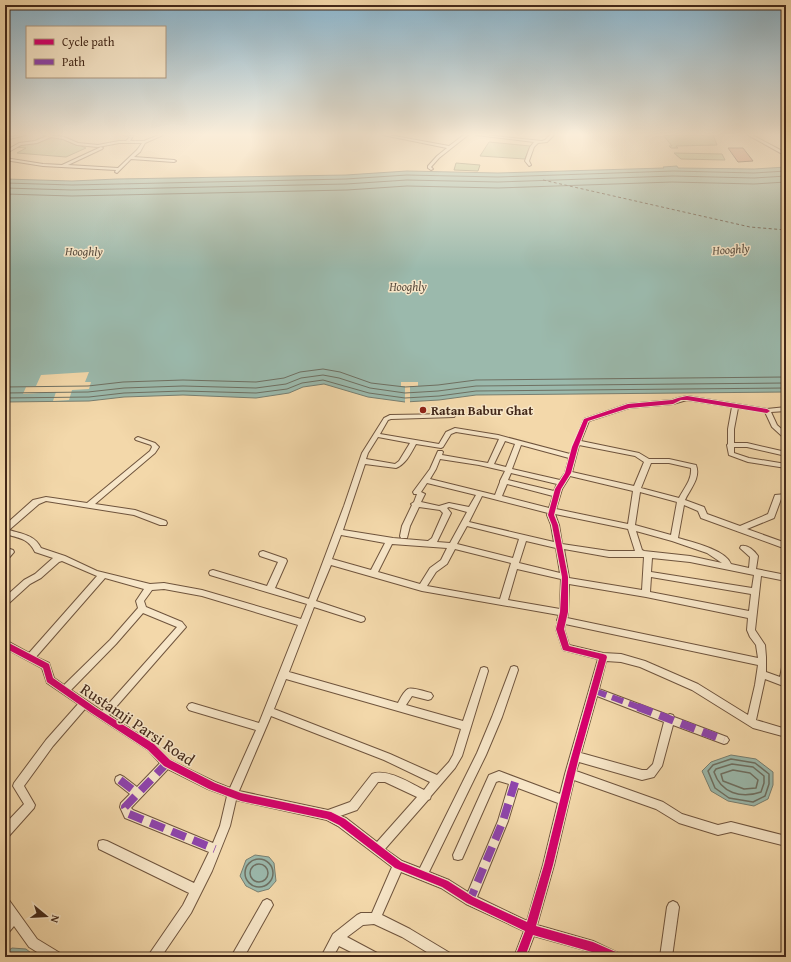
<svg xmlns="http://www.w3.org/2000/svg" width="791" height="962" font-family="'Gentium Book Plus',serif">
	<rect width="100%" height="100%" fill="#f3d8aa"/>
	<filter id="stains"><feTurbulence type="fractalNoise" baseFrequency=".005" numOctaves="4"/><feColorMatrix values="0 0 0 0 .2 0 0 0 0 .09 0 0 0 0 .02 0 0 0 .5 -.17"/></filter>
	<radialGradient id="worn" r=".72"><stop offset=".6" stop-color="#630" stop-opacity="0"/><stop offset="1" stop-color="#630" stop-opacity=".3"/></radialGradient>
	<g fill="#b6c08c" stroke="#7c7452">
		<polygon points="53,135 57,135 86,148 66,157 17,153 26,148 16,147 42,140 38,139"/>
		<polygon points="663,135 713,135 717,145 676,146 678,148 671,148 669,146 672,146"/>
		<polygon points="489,142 530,146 525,159 480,156"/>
		<polygon points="674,153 722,154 725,160 681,159"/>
		<polygon points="456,163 480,165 478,171 454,170"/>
	</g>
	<g fill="#9bb9ac" stroke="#787f71">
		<polygon points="677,166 678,168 754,169 786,167 786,392 476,395 439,400 405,402 368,397 324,384 303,387 289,393 256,398 183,395 124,397 89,401 5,402 5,179 72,181 117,179 346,175 407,171 498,173 664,168 663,167"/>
		<polygon points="731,755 756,759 773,772 773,785 768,799 754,806 728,801 711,791 702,771 711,762"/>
		<polygon points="255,855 269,857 274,863 276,881 269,889 258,892 246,886 240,876 246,860"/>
		<polygon points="12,948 26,949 36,957 5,957 5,953"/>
	</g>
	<g fill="#f3d8aa">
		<polygon points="89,372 85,382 91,382 89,389 72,390 69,400 53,401 56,392 23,394 26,387 36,386 41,375"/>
		<polygon points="401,382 418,382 418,386 410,386 410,404 405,404 405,386 401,386"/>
	</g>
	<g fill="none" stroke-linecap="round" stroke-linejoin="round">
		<g stroke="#6f7062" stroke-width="1">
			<polyline points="5,183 72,185 346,179 407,175 498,177 674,171 754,173 786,171"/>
			<polyline points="5,188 72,190 346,184 407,180 498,182 673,176 754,178 786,176"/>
			<polyline points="5,194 72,196 347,190 407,186 498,188 672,182 754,184 786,182"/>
			<polyline points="5,387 88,386 123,382 183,380 256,382 284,378 300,372 323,369 340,372 371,383 405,387 438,385 476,380 786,377"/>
			<polyline points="5,393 88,392 124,388 183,386 256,388 286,384 301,378 323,375 339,378 370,388 405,393 438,391 476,386 786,383"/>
			<polyline points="5,398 89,397 124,393 183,391 256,393 287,389 302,383 323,380 369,393 405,398 439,396 476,391 786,388"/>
		</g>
		<g stroke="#6f7062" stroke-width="1.5">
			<polygon points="731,759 755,763 769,774 769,784 765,796 753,802 729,798 715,788 708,771 713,765"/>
			<path d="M732,764L753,767L764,776V783L761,792C741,799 721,793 714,772L716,769Z"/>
			<polygon points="733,770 750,773 758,780 756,788 744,789 723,781 721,774"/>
			<circle cx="259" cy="873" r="14"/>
			<circle cx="259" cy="873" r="9"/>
		</g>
		<polyline stroke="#594c3e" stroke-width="1" stroke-dasharray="3 2.5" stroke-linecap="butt" points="543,180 750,227 786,230"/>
	</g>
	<polygon fill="#cc8164" stroke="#432819" points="728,148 743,148 753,161 738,162"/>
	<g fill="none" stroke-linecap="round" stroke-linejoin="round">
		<g stroke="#6f543d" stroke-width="2">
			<g id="minor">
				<polygon points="21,135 26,135 5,140 5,138"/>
				<polygon points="43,135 50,135 64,137 78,143 98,145 119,141 126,141 130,137 124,135 133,136 130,141 144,141 159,135 163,135 145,143 140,152 134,157 174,160 176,161 174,162 131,159 117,173 115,172 116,170 43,166 5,160 5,158 43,164 62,165 101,147 103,148 102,149 68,165 118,168 137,150 142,143 119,143 98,147 77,145 63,139 51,137 37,143 21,145 5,154 5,151 19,143 35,141 47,136"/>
				<polygon points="383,135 389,135 449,146 464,135 468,135 439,158 431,167 433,169 431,170 428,168 428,166 437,156 447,148"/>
				<polygon points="476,135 485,135 542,141 545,140 550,135 554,135 547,142 538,143 534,147 529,161 531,165 529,166 525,161 530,147 534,142"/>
				<polygon points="748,135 752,135 786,153 786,156"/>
				<path d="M687,396L767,409L786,407V411L771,412L777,425L786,433V439L784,438L772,427L765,412L738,408L734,429V443H747L786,452V456L747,447H734V453L749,458L786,464V468L748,462L729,455L727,445L728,444V429L732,407L687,400L673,404L629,408L589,421L581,441L639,453L649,459H669L696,465C701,478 690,489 685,500L704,507L707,514L740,526L768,514L775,495L786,494V498L781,499L774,518L747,529L786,543V549L701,518L698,511L684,505L678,538C692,542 726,550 731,564L749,568L750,557L740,548L741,546C747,544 755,551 758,556L756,569L786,575V581L761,576L755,630L765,645L766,657V672L780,677L783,663L786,662V687L765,679L756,720L786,729V737L753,728L692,690L640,667L621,662L606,661L599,689L668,715L670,714L673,715L674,717L727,737L729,740L727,743L724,744L673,725L662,766L654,777L642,780L579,762L576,771L663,802L682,814L718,825L731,822L786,836V846L731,832L718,835L679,823L656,809L574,780L554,865L537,925L593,941L618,953L620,957H601L592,952L534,936L526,957H514L524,931L466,904L441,888L401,872L382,915L410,929L450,953L452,957H435L402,937L374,924L363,925L347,937L377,953L379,957H361L339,946L333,957H321L333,934L357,915L361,913H372L392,867L338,826L327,820L236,800L230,826L212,871L191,913L161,957H148L150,953L183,905L189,893L99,849L98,845L99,841L103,840L107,841L194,883L209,852L125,818L120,807L121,803L130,794L116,783L115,780L116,777L120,775L124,777L137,787L160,763L148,750L85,709L53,746L24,786L35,805L34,808L9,836L5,837V824L24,804L13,786L14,783L46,740L78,704L47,683L42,668L5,648V640L29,653L97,576L62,561L59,562L41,578L30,584L8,604L5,605V597L24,580L35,574L53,558L35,552C28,538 19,538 5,534V525L33,500L46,497L87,503L150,451L152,447L151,445L136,440L135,439L136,438L138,437L155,443L159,447L155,453L95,504L135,510L166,521L167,523L166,525H160L134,515L46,501L39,504L9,530C22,534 35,535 41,548L65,556L97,571L150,584L164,583L202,590L301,619L307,604L210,575L209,573L210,571L213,570L267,586L278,562L260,556L259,554L260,552L263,551L286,559L287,561L275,588L309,599L344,506L362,453L384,418L390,415L452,414L454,415L455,416L454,417L391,419L388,420L380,434L439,444L446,432L455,428L498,435L570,454L584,419L628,404L672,400L678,398ZM456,432L499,439L488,463L442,455L443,452L442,451H438L430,469L413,492L414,494H417L414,502L411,504L412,505L402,526L400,536L401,538H407L410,526L419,507L440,510L443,513L432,538L428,541L393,538L343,530L365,464L396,468C406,464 411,453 416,444L441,448L443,447L451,434ZM378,437L410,443L399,461L395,464L366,459L368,453ZM505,441L515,444L506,467L494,464ZM521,445L569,458L565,473L560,480L512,469ZM579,445L635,456L644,462L634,486L572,472ZM440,459L479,465L505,471L500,481V482L495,495L430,479L436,469ZM651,463H669L691,468C692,480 684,488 679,498L641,488ZM511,473L557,484L554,491L508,480ZM570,476L633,491L628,524L556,509L562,489ZM427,483L476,495L469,507L449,503L439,506L421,502L425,494L421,492ZM507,484L553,496L549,508L502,496ZM640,492L677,502L671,535L635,525ZM482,496L548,513L547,515L551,525L554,542L469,522ZM449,507L467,512L450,543L437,542L451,513L447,508ZM555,514L628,529L635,551H609L562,544L559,525ZM467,526L519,539L513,558L457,544ZM636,531L672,541L707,553L722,563L690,556L644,551L642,550ZM341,535L385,543L371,570L332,559ZM526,541L556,548L560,573L519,563ZM392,544L447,548L441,560L430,568L420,584L378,572ZM455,549L511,563L500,599L427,586L436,572L447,564ZM564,549L609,557H644L642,590L569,578ZM652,558L690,562L754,575L752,588L651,572ZM331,565L422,591L559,615L557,620L558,621L556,629L563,650L598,659L565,774L560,794L499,771L489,775L453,855L454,859L458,860L462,859L496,782L499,781L509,784L498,821L468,892L449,880L429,872L486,755L502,717L518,670L517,667L514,666L511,667L492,717L477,753L420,868L402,861L385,849L428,800L430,799L431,796L455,768L462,756L488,671L487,668L484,667L481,668L463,721L406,705L412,696L428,700L431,699L433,696L431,693C427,692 412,687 408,689C404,691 400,699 398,703L289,672L314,607L361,622L364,621L365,619L364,617L316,601ZM517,569L561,579L560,609L508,600ZM651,577L751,594L749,611L650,592ZM105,578L144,589L136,601L138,608L110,640L64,685L54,678L49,663L36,657ZM569,584L646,597L748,618L747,630L750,637L756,645L758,658L567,618L568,613ZM164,589L202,596L298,625L259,723L192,703L189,704L187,707L189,710L192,711L256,730L230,788L215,782L170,760L154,744L109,715L186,627L182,622L146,607L144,601L152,590ZM143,613L177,627L102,711L71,690L116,644ZM565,624L758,665L755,685L748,715L698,684L645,661L621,654L603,653L569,645L564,629ZM286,679L461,729L453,755L449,762L437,775L390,754L274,709ZM597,696L664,722L653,764L647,770H642L581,753ZM271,716L384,760L430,782L424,790C410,783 387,768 372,774L350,802L328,810L239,791ZM168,769L208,789L227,796L220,826L213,843L133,810L131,808ZM378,782H385L417,797L377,842L346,818L340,816L357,810ZM518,788L558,803L543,865L527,921L477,897L508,821Z"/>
				<polygon points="10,549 13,550 14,552 8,559 5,560 5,552"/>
				<polygon points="5,898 9,900 37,939 60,953 62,957 45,957 29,947 14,926 9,932 5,934 5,919 7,917 5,914"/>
				<polygon points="267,899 271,901 273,905 244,957 231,957 263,901"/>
				<polygon points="673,901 677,903 679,907 672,957 660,957 667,907 669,903"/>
			</g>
		</g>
		<use href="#minor" fill="#f7e6c8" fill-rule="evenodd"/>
		<polyline stroke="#8e44ad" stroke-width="6" stroke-dasharray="12 6" stroke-linecap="butt" points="595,691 641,708"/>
		<g stroke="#8e44ad" stroke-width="8" stroke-dasharray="15 8" stroke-linecap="butt">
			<polyline points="638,707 724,740"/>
			<polyline points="167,763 125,807 129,814 215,849"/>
			<polyline points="120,780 138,794"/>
			<polyline points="473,902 470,900 503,821 515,782"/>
		</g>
		<g stroke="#f7e6c8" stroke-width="2">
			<polygon id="cycleway" points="687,396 767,409 770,411 767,413 687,400 681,400 673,404 629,408 588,421 578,447 571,473 561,489 554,515 558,525 568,577 568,612 564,629 569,646 603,654 606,655 607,657 579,757 553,865 536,926 593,942 618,953 619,957 603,957 592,952 533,935 525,957 515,957 525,931 467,903 442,887 395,868 339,825 327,819 241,801 209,789 164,766 148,750 90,712 47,682 43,668 5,648 5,641 49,664 53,678 96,708 154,744 170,760 215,783 241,793 331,812 345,819 401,862 448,881 473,897 527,922 544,865 567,772 599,659 563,650 556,629 560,612 562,577 552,525 548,515 555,489 565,473 572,447 584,419 628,404 672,400 678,398"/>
		</g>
		<use href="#cycleway" fill="#d6006c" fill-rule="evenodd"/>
	</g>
	<linearGradient id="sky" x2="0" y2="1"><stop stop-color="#89b6d0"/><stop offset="0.5" stop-color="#faedd9"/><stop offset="1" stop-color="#faedd9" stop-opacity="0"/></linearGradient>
	<rect width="791" height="269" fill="url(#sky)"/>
	<circle fill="#8f2418" stroke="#f7e6c8" stroke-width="1.5" cx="423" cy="410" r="4"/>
	<g text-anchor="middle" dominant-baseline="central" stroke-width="3" stroke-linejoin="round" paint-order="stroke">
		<g font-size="12" font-style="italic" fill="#594c3e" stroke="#f7e6c8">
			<text transform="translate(731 249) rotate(-4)">Hooghly</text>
			<text transform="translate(84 251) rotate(1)">Hooghly</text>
			<text x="408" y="286">Hooghly</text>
		</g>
		<g font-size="13" font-weight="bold" fill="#432819" stroke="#f7e6c8" text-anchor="start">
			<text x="431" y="410">Ratan Babur Ghat</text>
		</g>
		<g font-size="16" fill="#432819" stroke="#f7e6c8">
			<text transform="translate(138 724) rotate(34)">Rustamji Parsi Road</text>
		</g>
	</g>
	<rect width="791" height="962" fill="none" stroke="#f3d8aa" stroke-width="20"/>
	<rect x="6" y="6" width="779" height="950" fill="none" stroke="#432819" stroke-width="2"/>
	<rect x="10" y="10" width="771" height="942" fill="none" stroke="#432819"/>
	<rect x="26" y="26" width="140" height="52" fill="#f7e6c8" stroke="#af9a82"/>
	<rect x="34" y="39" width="20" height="6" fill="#d6006c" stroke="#af9a82"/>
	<text x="62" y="46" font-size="12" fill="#432819">Cycle path</text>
	<rect x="34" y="59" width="20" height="6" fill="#8e44ad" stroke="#af9a82"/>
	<text x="62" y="66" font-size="12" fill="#432819">Path</text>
	<g transform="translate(46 916) rotate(108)" stroke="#f7e6c8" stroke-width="3" paint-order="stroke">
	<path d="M0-3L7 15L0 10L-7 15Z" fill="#432819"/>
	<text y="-6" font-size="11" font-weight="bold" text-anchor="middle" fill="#432819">N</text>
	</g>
	<rect width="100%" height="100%" filter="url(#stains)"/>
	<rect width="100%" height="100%" fill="url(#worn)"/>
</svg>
